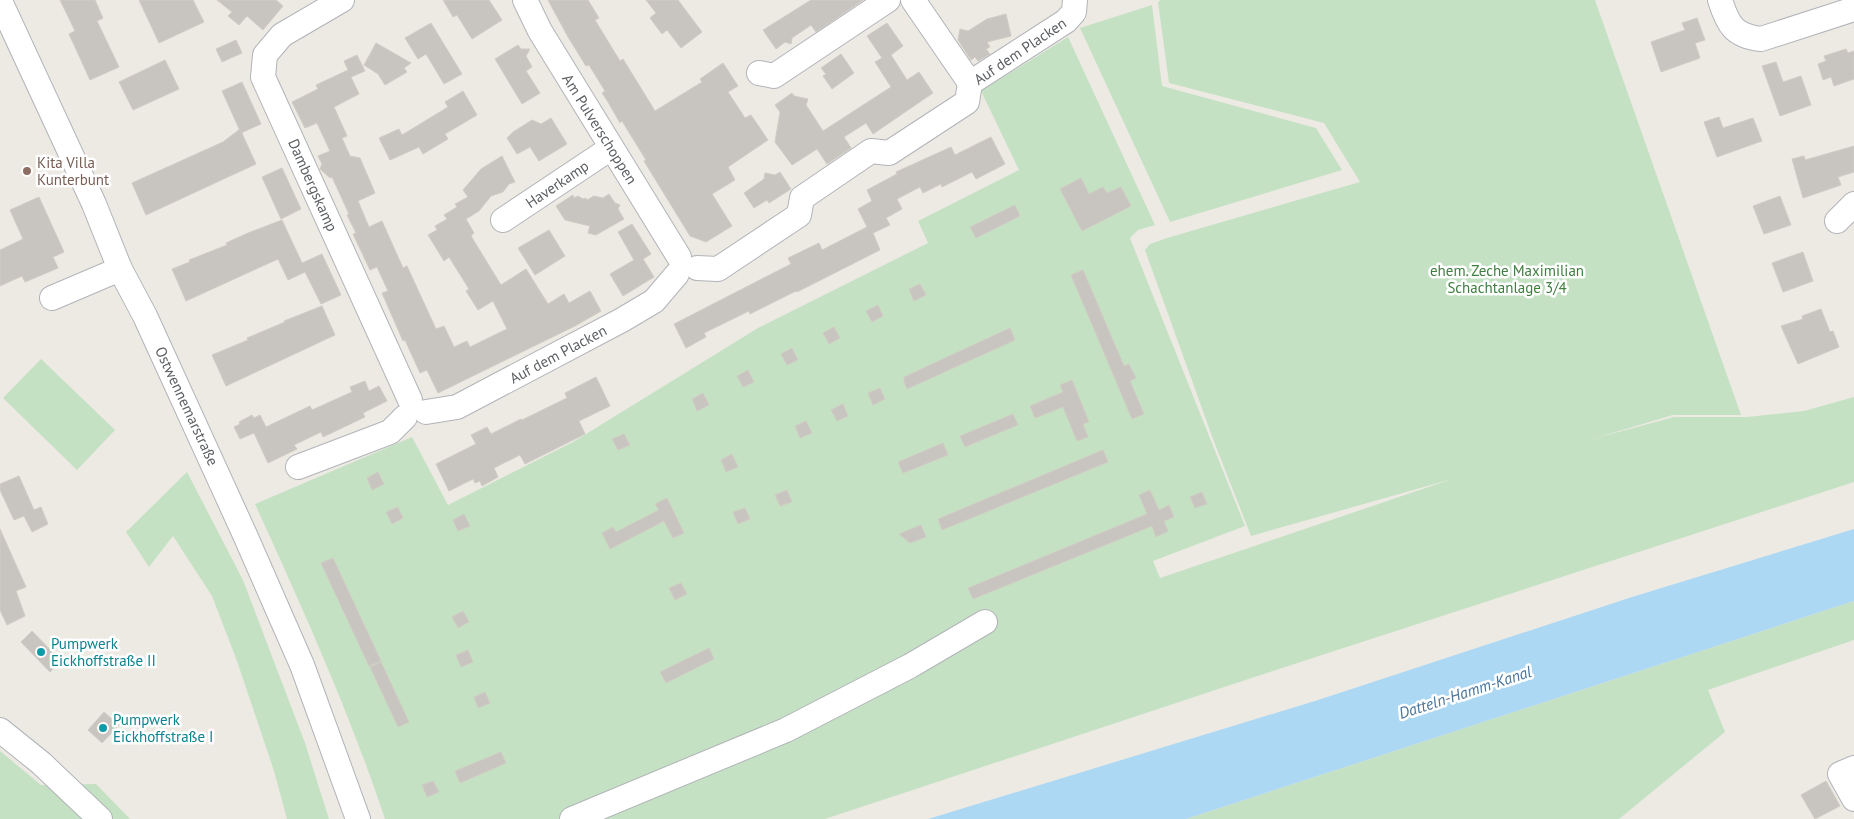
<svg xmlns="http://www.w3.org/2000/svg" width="1854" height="819" font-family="'PT Sans',sans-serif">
	<rect width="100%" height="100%" fill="#edeae4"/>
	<g fill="#c5e1c4">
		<path d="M1161,0H1595L1741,415H1673L1592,439L1674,417H1747L1804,411L1854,397V482L1279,669L825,819H385C349,711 302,607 255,504L412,437L448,505L573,442L758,328L928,243L918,221L1019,170L981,91L1068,37L1155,225L1138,230L1130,238L1245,526L1153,561L1160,578L1452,479L1251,536L1213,439L1145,250L1150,244L1167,238L1360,182L1324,123L1169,83L1158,2Z"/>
		<polygon points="1152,5 1162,86 1316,128 1342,170 1170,222 1080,28"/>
		<polygon points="41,359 115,430 77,470 3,398"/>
		<polygon points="187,472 243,580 305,743 329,819 287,819 274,771 237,661 212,596 173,536 149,567 126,532"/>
		<polygon points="1854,601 1854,640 1708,690 1725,732 1619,819 1186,819"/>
		<polygon points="0,751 41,785 96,784 130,819 0,819"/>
	</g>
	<polygon fill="#add8f4" points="1854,529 1854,601 1186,819 928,819 1315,701 1632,597"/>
	<g fill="#c8c5c1" stroke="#d1ccc3">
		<polygon points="60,0 95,0 103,18 97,21 119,67 90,80 69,34 75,31"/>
		<polygon points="139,0 193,0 204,22 159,43"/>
		<polygon points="217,0 276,0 283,6 263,30 247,16 239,25 228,16 232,12"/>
		<polygon points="443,0 489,0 502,20 472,39 457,15 453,17"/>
		<polygon points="548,0 588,0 599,18 595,20 620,61 623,59 655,111 702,82 700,79 723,63 738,86 728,92 745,118 751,115 768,140 728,167 735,180 712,194 732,226 706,242 690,236 644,161 646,160 622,121 620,123 608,102 602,93 605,91 589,65 586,66 568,37"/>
		<polygon points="646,0 678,0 702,32 681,48 667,30 662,34 650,18 656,13"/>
		<polygon points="811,0 863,0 816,32 811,25 792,38 791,44 785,42 776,49 763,30"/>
		<polygon points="1006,14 1011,36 987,42 990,47 986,49 990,54 978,61 975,57 971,60 958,40 960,29 968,31 987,19"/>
		<polygon points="1697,18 1705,40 1695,43 1700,58 1661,72 1651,42 1685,30 1682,23"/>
		<polygon points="431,23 462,74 444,84 426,54 418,59 405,38"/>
		<polygon points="887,23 903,46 891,55 907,80 919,72 933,93 873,134 866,123 844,137 851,148 827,164 817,149 792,165 775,142 780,112 775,105 792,93 794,96 808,99 806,105 823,131 891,87 875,62 882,58 867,36"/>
		<polygon points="236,40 242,53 222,62 216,49"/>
		<polygon points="376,43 411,63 404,68 407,72 385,85 378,74 364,65"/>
		<polygon points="518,45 521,49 530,49 526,56 532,67 526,71 540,93 522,104 495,59"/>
		<polygon points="1846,49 1848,53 1854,51 1854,79 1834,86 1831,77 1823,80 1818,64 1826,61 1824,56"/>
		<polygon points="841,54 854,73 832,89 823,76 826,74 821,68"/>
		<polygon points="357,55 365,71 351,77 359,94 334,107 347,136 342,138 350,156 360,158 375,193 358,201 369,227 382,221 403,268 407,266 436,329 444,326 454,347 467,341 470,347 507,329 493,301 478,310 466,291 469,289 449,257 444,261 428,235 437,230 435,226 447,219 444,215 457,207 455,204 468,197 463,190 481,169 502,156 515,182 509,184 503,192 491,196 479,211 466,219 474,233 471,236 501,285 526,269 548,304 564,294 569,303 590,291 601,311 575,326 438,393 427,370 420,373 405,340 403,341 382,293 388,291 377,267 370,270 353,234 356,233 347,215 349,214 332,177 330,178 320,169 322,164 318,156 330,151 317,123 305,128 292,102 318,89 316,85 348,70 344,61"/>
		<polygon points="165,60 179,89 133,110 119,82"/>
		<polygon points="1776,62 1783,82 1801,76 1811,105 1780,116 1762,66"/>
		<polygon points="242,82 261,124 241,133 222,91"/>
		<polygon points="463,91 477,115 445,134 448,139 423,154 419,147 390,160 379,138 399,129 402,135 448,107 445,102"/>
		<polygon points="1719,117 1723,128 1753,118 1762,141 1717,157 1704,122"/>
		<polygon points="551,118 567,144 539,161 530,147 517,154 507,138 513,132 532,120 541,124"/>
		<polygon points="240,129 256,164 146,215 132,183 223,142"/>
		<polygon points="991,137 1005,164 976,179 972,172 942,187 941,184 923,193 920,187 897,199 902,209 886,218 890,225 873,233 880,250 797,292 796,291 750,314 749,311 704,333 706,337 686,348 674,324 791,264 788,258 819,243 822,250 867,227 858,209 872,201 867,190 897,174 896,172 951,147 955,155"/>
		<polygon points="1854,146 1854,172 1838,177 1841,185 1803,198 1792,159 1804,156 1805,160"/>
		<polygon points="282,168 301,209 281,219 262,177"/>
		<polygon points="780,172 791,189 769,203 767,200 754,208 744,193 764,179 765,173 775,175"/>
		<polygon points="1081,178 1089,194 1103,187 1107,193 1121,187 1131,206 1082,231 1060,189"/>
		<polygon points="609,194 615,203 620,205 618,209 624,219 596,235 588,233 590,226 565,220 556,206 573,195 574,198 578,196 583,199 586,198 587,200 594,196 603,198"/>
		<polygon points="1780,196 1791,225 1764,234 1753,206"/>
		<polygon points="39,197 64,252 53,257 58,268 25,282 22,276 0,286 0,250 23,239 10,210"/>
		<polygon points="1015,205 1020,216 976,238 970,227"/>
		<polygon points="282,220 302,263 322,254 341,295 321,304 305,272 288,280 278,259 186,301 172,269 190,262 189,260 227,245 226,243 248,233"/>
		<polygon points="632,224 651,254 643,259 654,277 623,296 610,274 634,260 618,232"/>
		<polygon points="549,230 565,256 535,275 518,248"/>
		<polygon points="1803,252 1813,281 1783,292 1772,263"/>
		<polygon points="1083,270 1124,366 1129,364 1136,378 1130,381 1144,414 1132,419 1071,275"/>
		<polygon points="920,284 926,295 914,301 909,289"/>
		<polygon points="878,305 883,316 872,322 866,311"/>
		<polygon points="322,306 335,335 226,386 212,355 248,340 247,338 285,322 284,321"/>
		<polygon points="1821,309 1830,332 1833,331 1839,347 1798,364 1781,326 1803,319 1802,316"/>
		<polygon points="834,327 840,338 829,344 823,333"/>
		<polygon points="1010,328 1015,340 907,389 904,382 904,377"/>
		<polygon points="792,348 798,360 787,365 781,354"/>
		<polygon points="748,370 754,382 743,387 737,376"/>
		<polygon points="596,377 610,406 579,421 585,434 525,464 520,455 494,468 498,477 482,486 480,481 475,483 473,479 449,491 436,464 476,444 471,435 487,427 491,434 521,419 522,420 567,398 565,393"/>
		<polygon points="1072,380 1089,422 1083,424 1088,437 1077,441 1063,407 1035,418 1030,406 1063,392 1060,385"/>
		<polygon points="365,381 369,391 379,386 387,401 363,413 365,417 323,437 321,432 294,445 297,449 268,463 254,433 240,439 234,427 240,424 239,422 252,415 254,418 260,415 266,427 310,406 312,410 352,392 350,387"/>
		<polygon points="880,388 885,399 873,405 868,393"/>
		<polygon points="703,393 709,405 697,411 692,399"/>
		<polygon points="843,404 848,416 837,421 831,410"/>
		<polygon points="1013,414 1018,425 965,447 960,436"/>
		<polygon points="806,421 812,433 800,438 795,426"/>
		<polygon points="624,434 630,445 618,450 612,439"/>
		<polygon points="943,443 948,455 903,473 898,462"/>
		<polygon points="1103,450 1108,462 942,530 938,519"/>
		<polygon points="732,454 738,467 726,472 721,460"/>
		<polygon points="378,472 384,484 372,490 367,478"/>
		<polygon points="19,476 34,510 41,507 48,524 32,532 24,516 14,520 0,490 0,484"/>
		<polygon points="787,490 792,502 780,506 775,495"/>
		<polygon points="1150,490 1159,510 1169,505 1174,517 1164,521 1168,531 1156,537 1152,526 973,599 968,588 1147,514 1139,495"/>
		<polygon points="1202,492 1207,504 1195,508 1190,497"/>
		<polygon points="667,498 684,533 673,538 664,521 610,549 602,533 613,527 616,532 659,510 655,504"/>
		<polygon points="398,507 403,518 392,524 386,512"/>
		<polygon points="745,508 750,519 738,524 733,512"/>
		<polygon points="464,514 470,526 458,531 453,520"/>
		<polygon points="921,525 926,537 910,543 899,534"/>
		<polygon points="0,529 26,587 16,591 25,616 7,625 0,610"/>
		<polygon points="333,558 381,661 369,666 321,563"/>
		<polygon points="681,583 687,594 675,600 669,588"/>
		<polygon points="463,611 469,622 458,628 452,617"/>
		<polygon points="32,631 61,661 50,672 21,642"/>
		<polygon points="709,648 714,659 666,683 660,672"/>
		<polygon points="468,650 473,662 461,667 456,655"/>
		<polygon points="381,662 409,722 398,727 370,667"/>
		<polygon points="485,692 490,703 478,708 474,697"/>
		<polygon points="104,712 119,725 102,743 88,730"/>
		<polygon points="501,752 506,763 460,783 455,771"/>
		<polygon points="433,781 439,792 427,797 422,785"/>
		<polygon points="1826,781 1840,806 1815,819 1801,795"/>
	</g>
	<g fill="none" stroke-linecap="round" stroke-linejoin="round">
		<g stroke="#b1b4b8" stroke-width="26">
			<g id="minor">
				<polyline points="342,0 282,35 265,55 263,77 410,400"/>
				<polyline points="525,0 540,31 679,257"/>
				<polyline points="913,0 970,83"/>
				<path d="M1720,0C1728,25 1734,36 1761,39L1854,9"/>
				<polyline points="0,1 94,204 120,269 145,316 245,535 302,665 358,819"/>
				<polyline points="759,73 774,76 888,0"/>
				<polyline points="503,220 611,148"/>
				<polyline points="1837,221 1854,204"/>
				<polyline points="697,268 718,269 799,215 802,198 871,151 889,153 967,102 970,83 1066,21 1074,12 1075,0"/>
				<polyline points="52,298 120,269"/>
				<polyline points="426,412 457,407 622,320 654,301 677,274"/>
				<polyline points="298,467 390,432 405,417"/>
				<polyline points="0,730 41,763 100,819"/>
				<polyline points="1854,768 1840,774 1854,799"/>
				<polyline points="572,819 786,730 910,666 985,622"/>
			</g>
		</g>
		<use href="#minor" stroke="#fff" stroke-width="24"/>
	</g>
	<circle fill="#8d6e63" stroke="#fff" stroke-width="2" cx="27" cy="171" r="5"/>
	<g fill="#0f9aa8" stroke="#fff" stroke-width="2">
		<circle cx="41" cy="652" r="5"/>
		<circle cx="103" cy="728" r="5"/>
	</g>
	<g text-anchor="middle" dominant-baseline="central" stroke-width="5" stroke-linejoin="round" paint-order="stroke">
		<g font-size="15" fill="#5c5f63" stroke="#fff">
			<text transform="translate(1020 51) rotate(-34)">Auf dem Placken</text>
			<text transform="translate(600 129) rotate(58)">Am Pulverschoppen</text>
			<text transform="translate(557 184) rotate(-34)">Haverkamp</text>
			<text transform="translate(313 185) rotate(66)">Dambergskamp</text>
			<text transform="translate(558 354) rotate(-28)">Auf dem Placken</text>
			<text transform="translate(187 406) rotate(65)">Ostwennemarstraße</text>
		</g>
		<g font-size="15" fill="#785e54" stroke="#fff" text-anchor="start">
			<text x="37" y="162">Kita Villa<tspan x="37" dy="17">Kunterbunt</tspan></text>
		</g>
		<g font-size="15" fill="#407e40" stroke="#fff">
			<text x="1507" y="270">ehem. Zeche Maximilian<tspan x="1507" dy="17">Schachtanlage 3/4</tspan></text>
		</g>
		<g font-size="15" fill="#0d838f" stroke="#fff" text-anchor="start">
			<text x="51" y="643">Pumpwerk<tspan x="51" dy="17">Eickhoffstraße II</tspan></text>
			<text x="113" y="719">Pumpwerk<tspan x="113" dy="17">Eickhoffstraße I</tspan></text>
		</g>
		<g font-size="16" font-style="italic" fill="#49759c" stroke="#fff">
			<text transform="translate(1465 692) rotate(-18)">Datteln-Hamm-Kanal</text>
		</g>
	</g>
</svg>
